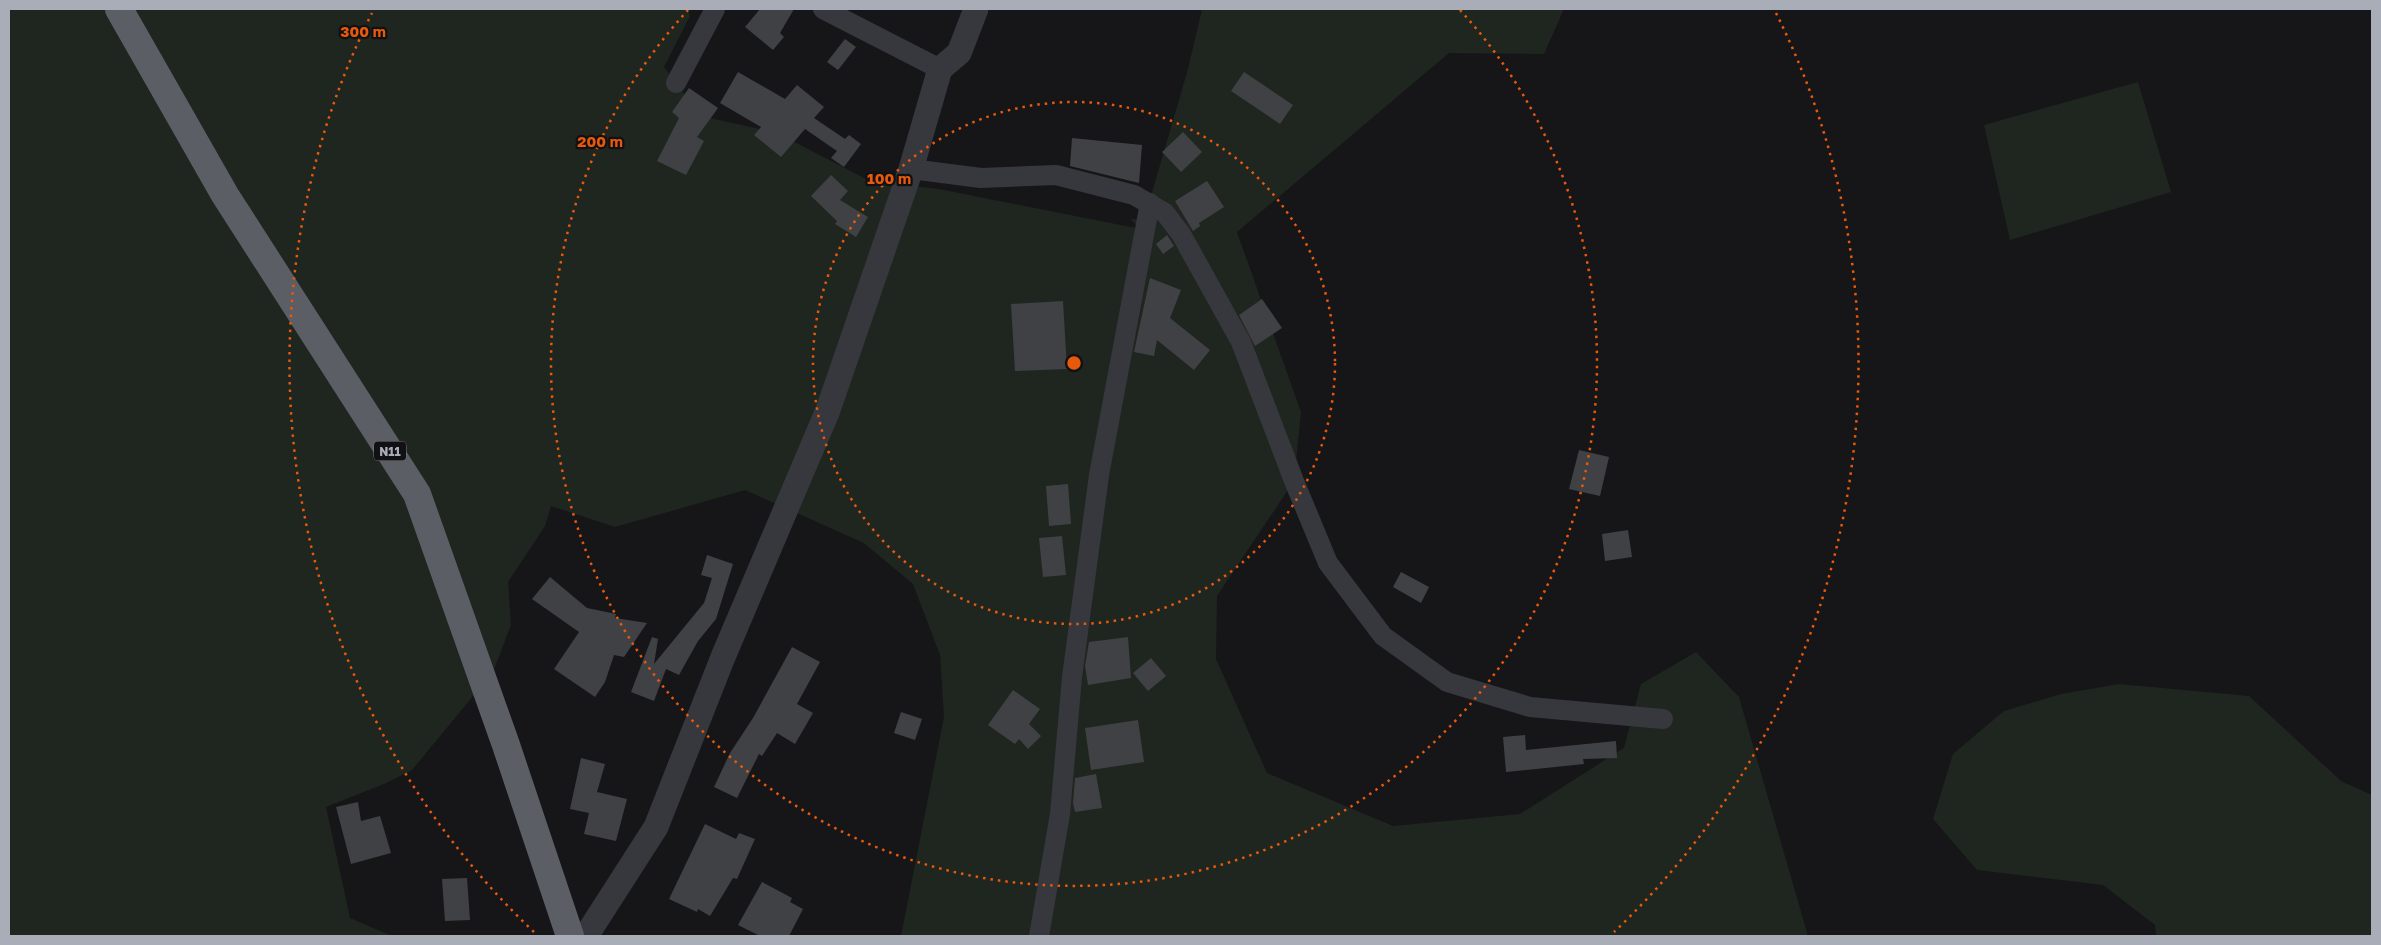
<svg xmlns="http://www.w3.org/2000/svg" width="2381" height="945" font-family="'Golos Text',sans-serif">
	<rect width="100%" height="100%" fill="#161618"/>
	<g fill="#1e261f">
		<polygon points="9,9 688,9 690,16 664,67 701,116 777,133 870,181 939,189 1141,229 1130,219 1144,220 1188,69 1202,9 1564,9 1544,54 1449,53 1237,232 1301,412 1294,481 1217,596 1216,659 1267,773 1393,826 1520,814 1624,748 1641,684 1696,652 1739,697 1808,936 901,936 944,717 940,655 913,584 864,543 745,490 615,527 551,506 545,526 508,582 511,625 493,672 412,770 384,784 326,807 350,918 392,936 9,936"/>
		<polygon points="2138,82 2171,192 2010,240 1984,125"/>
		<polygon points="2119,684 2249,696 2341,781 2372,795 2372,936 2156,936 2155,925 2103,885 1977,870 1933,819 1953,754 2004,711 2061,694"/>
	</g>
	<g fill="#404145">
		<polygon points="760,9 794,9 780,33 784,37 773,50 745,27"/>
		<polygon points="845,39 856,47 838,70 827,62"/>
		<polygon points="738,72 785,99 797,85 824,107 814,118 845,139 849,135 861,144 844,167 831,158 837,151 805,129 781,157 754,135 761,127 720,103"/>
		<polygon points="1244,72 1293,105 1280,124 1231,91"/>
		<polygon points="689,88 718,108 697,137 704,141 686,175 657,161 679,118 672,112"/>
		<polygon points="1183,132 1202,152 1181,172 1162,152"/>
		<polygon points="1072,138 1142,145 1139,183 1070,166"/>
		<polygon points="831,175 848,191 840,200 868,217 856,237 835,224 837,221 811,196"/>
		<polygon points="1207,181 1224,207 1199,223 1200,226 1193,231 1175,201"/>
		<polygon points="1167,235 1174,246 1163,254 1156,244"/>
		<polygon points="1150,278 1181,290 1170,318 1210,350 1194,370 1157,340 1154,356 1134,352"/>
		<polygon points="1262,299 1282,328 1255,346 1239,315"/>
		<polygon points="1063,301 1067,369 1015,371 1011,304"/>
		<polygon points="1579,450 1609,457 1600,496 1569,489"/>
		<polygon points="1068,484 1071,524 1049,526 1046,486"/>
		<polygon points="1628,530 1632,557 1605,561 1602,534"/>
		<polygon points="1062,536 1066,575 1043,577 1039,538"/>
		<polygon points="707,555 733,564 716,619 698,641 679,675 666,669 654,701 631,692 652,637 658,639 654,664 704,603 712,578 701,575"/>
		<polygon points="1401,572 1429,587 1421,603 1393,587"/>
		<polygon points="550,577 587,608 616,614 615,618 647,623 624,657 614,655 605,682 595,697 554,669 579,632 532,599"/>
		<polygon points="1128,637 1131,678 1088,685 1085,666 1089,642"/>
		<polygon points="792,647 820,662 797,704 813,713 795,744 777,733 762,756 759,754 737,798 714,787 730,753 753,718"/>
		<polygon points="1151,658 1166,676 1148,691 1133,673"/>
		<polygon points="1013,690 1040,709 1029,724 1041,736 1028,749 1019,739 1015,744 988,725"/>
		<polygon points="901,712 922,719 915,740 894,733"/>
		<polygon points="1138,720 1144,762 1091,770 1085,728"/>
		<polygon points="1525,735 1526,750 1616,741 1617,758 1583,759 1584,764 1506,772 1503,737"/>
		<polygon points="581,758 605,764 597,792 627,799 616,841 584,834 589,813 570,809"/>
		<polygon points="1096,774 1102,808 1075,812 1073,803 1075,778"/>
		<polygon points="358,802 361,821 380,816 391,853 351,864 336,807"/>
		<polygon points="705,824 736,839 739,833 755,839 737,879 733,878 710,916 698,909 697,912 669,899"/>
		<polygon points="467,878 470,920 445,921 442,879"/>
		<polygon points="762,882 792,898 790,902 803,909 789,936 760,936 738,925"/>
	</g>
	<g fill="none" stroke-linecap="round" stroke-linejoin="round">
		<g stroke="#37383d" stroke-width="20">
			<polyline points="823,9 940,69"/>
			<polyline points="676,83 715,9"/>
			<polyline points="911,169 981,178 1056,175 1134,195 1165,213 1181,234 1241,342 1294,481 1328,563 1383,636 1447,682 1530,707 1663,719"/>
			<polyline points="1039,936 1060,814 1072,677 1099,475 1150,203"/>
		</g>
		<polyline stroke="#37383d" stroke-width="25" points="586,936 656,827 723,657 828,410 911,169 940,69 959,53 976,9"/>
		<polyline stroke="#5b5e65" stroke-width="28" points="119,9 225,195 417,494 506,745 570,936"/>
	</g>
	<g fill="none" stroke="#e8590c" stroke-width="2.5" stroke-dasharray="2.5 5">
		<circle cx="1074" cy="363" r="261"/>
		<path d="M1460 10A523 523 0 1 1 688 10"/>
		<path d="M534 932A784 784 0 0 1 372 13M1776 13A784 784 0 0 1 1614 932"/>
	</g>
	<g text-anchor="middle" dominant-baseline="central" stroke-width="4.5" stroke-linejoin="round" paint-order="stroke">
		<rect fill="#111113" stroke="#7b7e86" stroke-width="1" x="374" y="441.5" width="32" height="19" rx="4"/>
		<g font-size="12" font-weight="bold" fill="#a8adb8">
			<text x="390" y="451">N11</text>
		</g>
	</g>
	<circle cx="1074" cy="363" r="8" fill="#e8590c" stroke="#111113" stroke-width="2.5"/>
	<g font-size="15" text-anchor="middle" font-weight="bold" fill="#e8590c" stroke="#111113" stroke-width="4.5" stroke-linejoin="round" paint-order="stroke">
		<text x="363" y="37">300 m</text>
		<text x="600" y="147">200 m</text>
		<text x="889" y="184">100 m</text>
	</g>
	<rect width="2381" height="945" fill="none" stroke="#a8adb8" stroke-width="20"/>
</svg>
